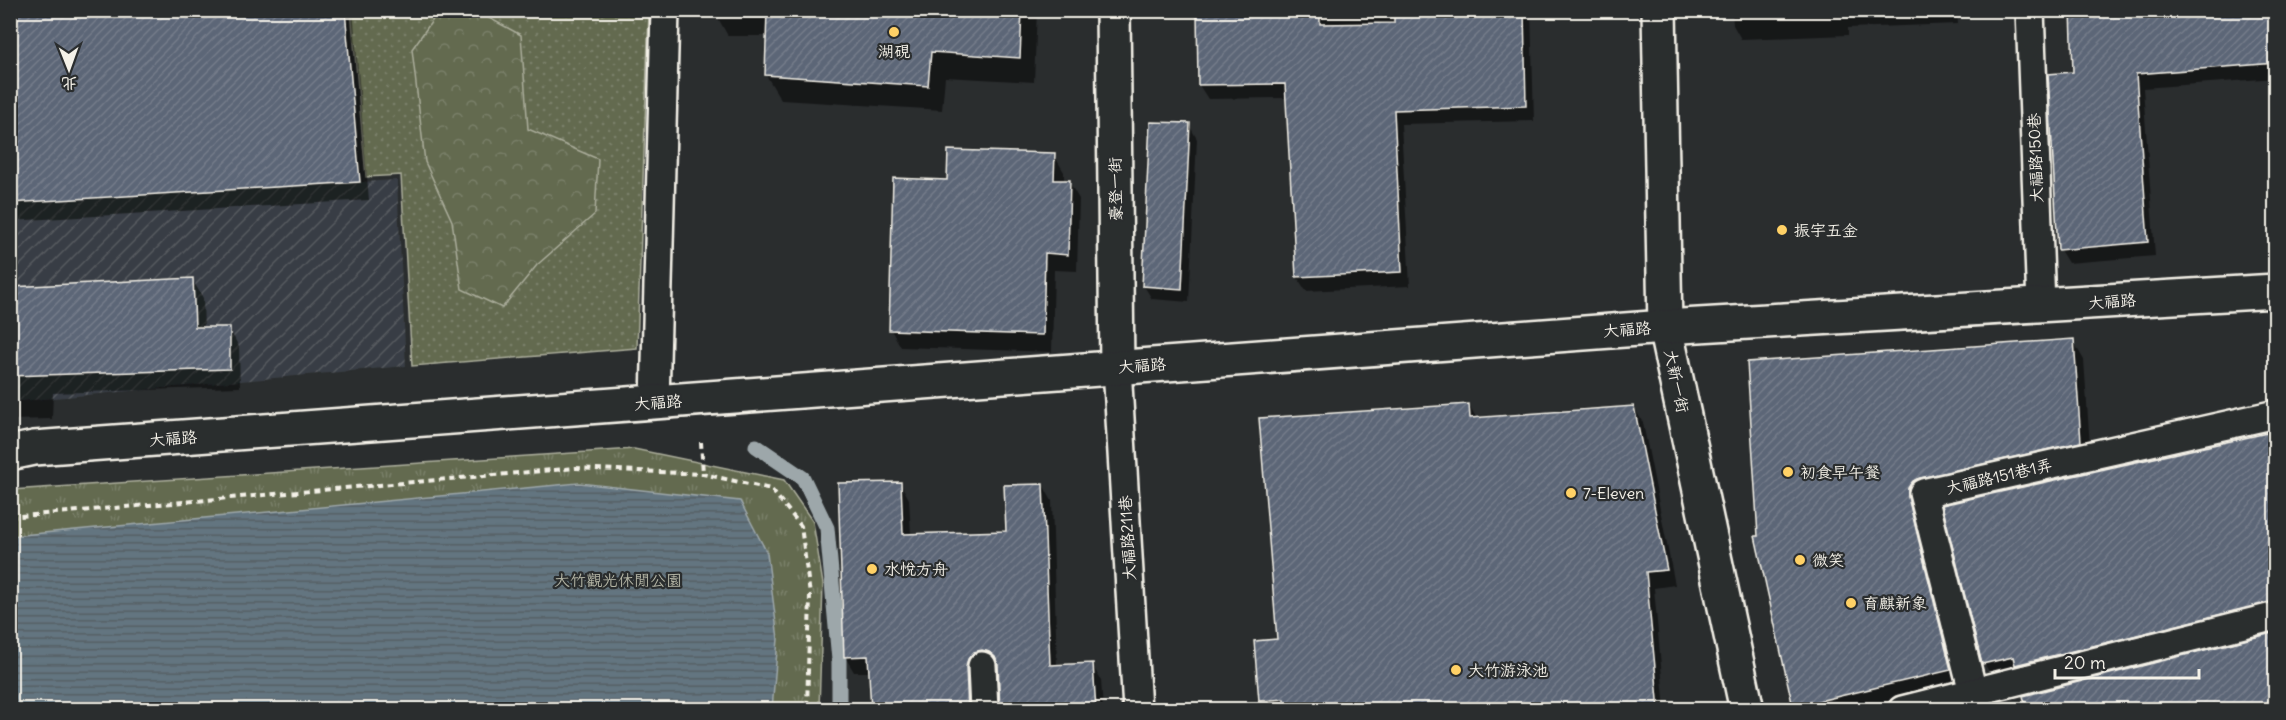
<svg xmlns="http://www.w3.org/2000/svg" width="2286" height="720" font-family="Delius,'LXGW WenKai TC',sans-serif">
	<defs>
		<pattern id="industrial-furrows" width="10" height="10" patternUnits="userSpaceOnUse" patternTransform="scale(1.5)"><rect width="10" height="10" fill="#393e44"/><path d="M-1 1l2-2M0 10L10 0M9 11l2-2" fill="none" stroke="#565a5f"/></pattern>
		<pattern id="grass-dots" width="8" height="8" patternUnits="userSpaceOnUse" patternTransform="scale(1.5)"><rect width="8" height="8" fill="#636a50"/><path d="M2 2h.1M6 6h.1" fill="none" stroke="#7a8069" stroke-width="1.8" stroke-linecap="round"/></pattern>
		<pattern id="forest-crowns" width="20" height="18" patternUnits="userSpaceOnUse" patternTransform="scale(1.5)"><rect width="20" height="18" fill="#636a50"/><path d="M2 6a3 3 0 1 1 6 0M12 15a3 3 0 1 1 6 0" fill="none" stroke="#7a8069"/></pattern>
		<pattern id="park-tufts" width="24" height="20" patternUnits="userSpaceOnUse" patternTransform="scale(1.5)"><rect width="24" height="20" fill="#636a50"/><path d="M3 7l-1-3M5 7V3M7 7l1-3M15 17l-1-3M17 17v-4M19 17l1-3" fill="none" stroke="#7a8069"/></pattern>
		<pattern id="water-rules" width="6" height="5" patternUnits="userSpaceOnUse" patternTransform="scale(1.5)"><rect width="6" height="5" fill="#637580"/><path d="M0 2.5h6" fill="none" stroke="#565e63"/></pattern>
		<pattern id="building-hatch" width="6" height="6" patternUnits="userSpaceOnUse" patternTransform="scale(1.5)"><rect width="6" height="6" fill="#5c6677"/><path d="M-1 1l2-2M0 6l6-6M5 7l2-2" fill="none" stroke="#747c8a"/></pattern>
	</defs>
	<rect width="100%" height="100%" fill="#2a2d2e"/>
	<filter id="ink" filterUnits="userSpaceOnUse"><feTurbulence type="fractalNoise" baseFrequency=".0167" numOctaves="2"/><feDisplacementMap in="SourceGraphic" scale="12" xChannelSelector="R" yChannelSelector="G"/><feConvolveMatrix kernelMatrix="1 2 1 2 8 2 1 2 1" color-interpolation-filters="sRGB"/></filter>
	<g filter="url(#ink)">
		<polygon fill="url(#industrial-furrows)" points="10,11 360,182 397,180 406,366 11,402"/>
		<polygon fill="url(#grass-dots)" stroke="#acae9c" stroke-width="1.5" points="351,11 649,11 637,348 412,366 401,175 366,177"/>
		<polygon fill="url(#forest-crowns)" stroke="#acae9c" stroke-width="1.5" points="439,11 476,11 521,35 528,129 598,159 595,214 537,265 502,308 462,289 452,221 425,162 412,49"/>
		<polygon fill="url(#park-tufts)" stroke="#acae9c" stroke-width="1.5" points="634,449 784,480 813,522 823,584 819,709 11,710 11,490"/>
		<polygon fill="url(#water-rules)" stroke="#9da7aa" stroke-width="1.5" points="579,483 740,501 767,553 778,639 772,709 11,709 11,536"/>
		<g fill="#0007">
			<polygon points="10,10 353,10 369,200 10,221"/>
			<polygon points="1037,10 1034,82 945,77 942,110 781,100 766,75 768,36 728,36 714,11"/>
			<polygon points="1198,10 1531,10 1534,121 1401,124 1410,286 1306,291 1297,277 1287,98 1208,99 1199,85"/>
			<polygon points="1732,10 1957,10 1958,24 1848,28 1848,35 1741,39 1733,25"/>
			<polygon points="2276,10 2276,78 2143,88 2155,256 2068,263 2060,250 2075,74"/>
			<polygon points="1189,125 1197,139 1189,302 1152,299 1144,286"/>
			<polygon points="1054,155 1064,172 1064,181 1069,182 1079,199 1077,271 1054,270 1052,352 901,347 891,330 894,180 948,182"/>
			<polygon points="192,279 203,298 204,329 229,328 239,347 240,387 53,393 52,419 10,420 10,289"/>
			<polygon points="2073,341 2084,360 2091,461 1931,497 1961,690 1920,710 1795,710 1757,537"/>
			<polygon points="1469,405 1477,419 1634,407 1643,423 1675,585 1654,588 1665,710 1266,710 1261,701 1279,640"/>
			<polygon points="2276,432 2276,622 1995,682 1984,663"/>
			<polygon points="900,483 909,499 911,535 1007,532 1043,485 1052,501 1057,666 1092,665 1101,680 1103,710 1001,710 999,668 990,666 976,710 872,710 870,672 854,672 845,657"/>
			<polygon points="2276,634 2276,710 2029,710"/>
		</g>
		<g fill="none" stroke-linecap="round" stroke-linejoin="round">
			<polyline stroke="#9da7aa" stroke-width="15" points="756,446 803,478 827,528 839,660 839,710"/>
		</g>
		<g fill="url(#building-hatch)" stroke="#f4f1e8" stroke-width="1.5">
			<polygon points="10,10 345,10 360,182 10,203"/>
			<polygon points="767,10 1022,10 1020,58 931,52 928,86 765,75"/>
			<polygon points="1197,10 1320,10 1320,24 1394,23 1394,10 1524,10 1526,106 1394,110 1402,272 1296,277 1285,84 1198,85"/>
			<polygon points="2071,10 2276,10 2276,63 2136,74 2148,242 2058,250 2048,74 2073,72"/>
			<polygon points="1150,122 1190,123 1182,289 1142,286"/>
			<polygon points="948,150 1055,153 1054,180 1070,180 1068,255 1045,253 1043,335 889,330 893,178 947,180"/>
			<polygon points="193,278 195,327 230,327 230,369 10,376 10,287"/>
			<polygon points="2074,339 2081,442 1920,478 1913,481 1908,488 1908,497 1951,670 1793,707 1755,536 1758,536 1747,362"/>
			<polygon points="1469,404 1470,418 1634,406 1667,570 1646,572 1659,710 1284,710 1284,699 1259,701 1254,641 1277,639 1259,418"/>
			<polygon points="2276,431 2276,601 2015,665 2013,657 1982,664 1942,505"/>
			<polygon points="901,482 903,534 1006,531 1004,485 1043,484 1050,665 1093,663 1096,710 1000,710 998,665 995,657 989,652 982,650 974,652 968,659 966,667 968,710 871,710 868,656 844,657 838,483"/>
			<polygon points="2276,632 2276,700 2241,710 2027,710 2023,696"/>
		</g>
		<g fill="none" stroke-linecap="round" stroke-linejoin="round">
			<g stroke="#f4f1e8" stroke-width="32">
				<g id="lane">
					<polyline points="2030,10 2041,306"/>
					<polyline points="1117,367 1137,710"/>
					<polyline points="655,402 665,10"/>
					<polyline points="982,666 984,710"/>
					<polyline points="1973,692 1923,493 2276,414"/>
					<polyline points="1902,710 2276,616"/>
				</g>
			</g>
			<g stroke="#f4f1e8" stroke-width="38">
				<g id="street">
					<polyline points="1113,10 1117,367"/>
					<polyline points="1659,10 1665,327 1747,710"/>
				</g>
			</g>
			<g stroke="#f4f1e8" stroke-width="38">
				<polyline id="secondary" points="10,453 34,448 1665,327 2276,291"/>
			</g>
			<g stroke="#f4f1e8" stroke-width="4" stroke-dasharray="6 4.5" stroke-linecap="butt">
				<polyline points="701,442 703,474"/>
				<polyline points="10,517 576,468 703,474 771,489 801,526 810,595 807,710"/>
			</g>
			<use href="#lane" stroke="#2a2d2e" stroke-width="27"/>
			<use href="#street" stroke="#2a2d2e" stroke-width="33"/>
			<use href="#secondary" stroke="#2a2d2e" stroke-width="33"/>
		</g>
	</g>
	<g fill="#ffd166" stroke="#2a2d2e" stroke-width="2">
		<circle cx="894" cy="32" r="6"/>
		<circle cx="1782" cy="230" r="6"/>
		<circle cx="1788" cy="472" r="6"/>
		<circle cx="1571" cy="493" r="6"/>
		<circle cx="1800" cy="560" r="6"/>
		<circle cx="872" cy="569" r="6"/>
		<circle cx="1851" cy="603" r="6"/>
		<circle cx="1456" cy="670" r="6"/>
	</g>
	<g text-anchor="middle" dominant-baseline="central" stroke-width="4.5" stroke-linejoin="round" paint-order="stroke">
		<g font-size="16" fill="#f4f1e8" stroke="#2a2d2e" text-anchor="start">
			<text x="894" y="51" text-anchor="middle">湖硯</text>
			<text x="1794" y="230">振宇五金</text>
			<text x="1800" y="472">初食早午餐</text>
			<text x="1583" y="493">7-Eleven</text>
			<text x="1812" y="560">微笑</text>
			<text x="884" y="569">水悅方舟</text>
			<text x="1863" y="603">育麒新象</text>
			<text x="1468" y="670">大竹游泳池</text>
		</g>
		<g font-size="16" fill="#f4f1e8" stroke="#2a2d2e">
			<text transform="translate(2035 158) rotate(-92)">大福路150巷</text>
			<text transform="translate(1115 189) rotate(-91)">豪登一街</text>
			<text transform="translate(2112 301) rotate(-4)">大福路</text>
			<text transform="translate(1627 329) rotate(-4)">大福路</text>
			<text transform="translate(1142 365) rotate(-4)">大福路</text>
			<text transform="translate(1677 381) rotate(78)">大新一街</text>
			<text transform="translate(658 402) rotate(-4)">大福路</text>
			<text transform="translate(173 438) rotate(-4)">大福路</text>
			<text transform="translate(1999 476) rotate(-13)">大福路151巷1弄</text>
			<text transform="translate(1127 538) rotate(-93)">大福路211巷</text>
		</g>
		<g font-size="16" fill="#b3b4a4" stroke="#2a2d2e">
			<text x="618" y="580">大竹觀光休閒公園</text>
		</g>
	</g>
	<rect width="2286" height="720" fill="none" stroke="#2a2d2e" stroke-width="36"/>
	<rect x="18" y="18" width="2250" height="684" fill="none" stroke="#f4f1e8" stroke-width="2" filter="url(#ink)"/>
	<g transform="translate(69 69) rotate(179)" stroke="#2a2d2e" stroke-width="4.5" paint-order="stroke">
	<path d="M0-4.5L10 22L0 15L-10 22Z" fill="#f4f1e8"/>
	<text y="-9" font-size="16" font-weight="bold" text-anchor="middle" fill="#f4f1e8">北</text>
	</g>
	<path d="M2055 669v9h144v-9" fill="none" stroke="#f4f1e8" stroke-width="3"/>
	<text x="2064" y="669" font-size="18" fill="#f4f1e8" stroke="#2a2d2e" stroke-width="4.5" paint-order="stroke">20 m</text>
</svg>
